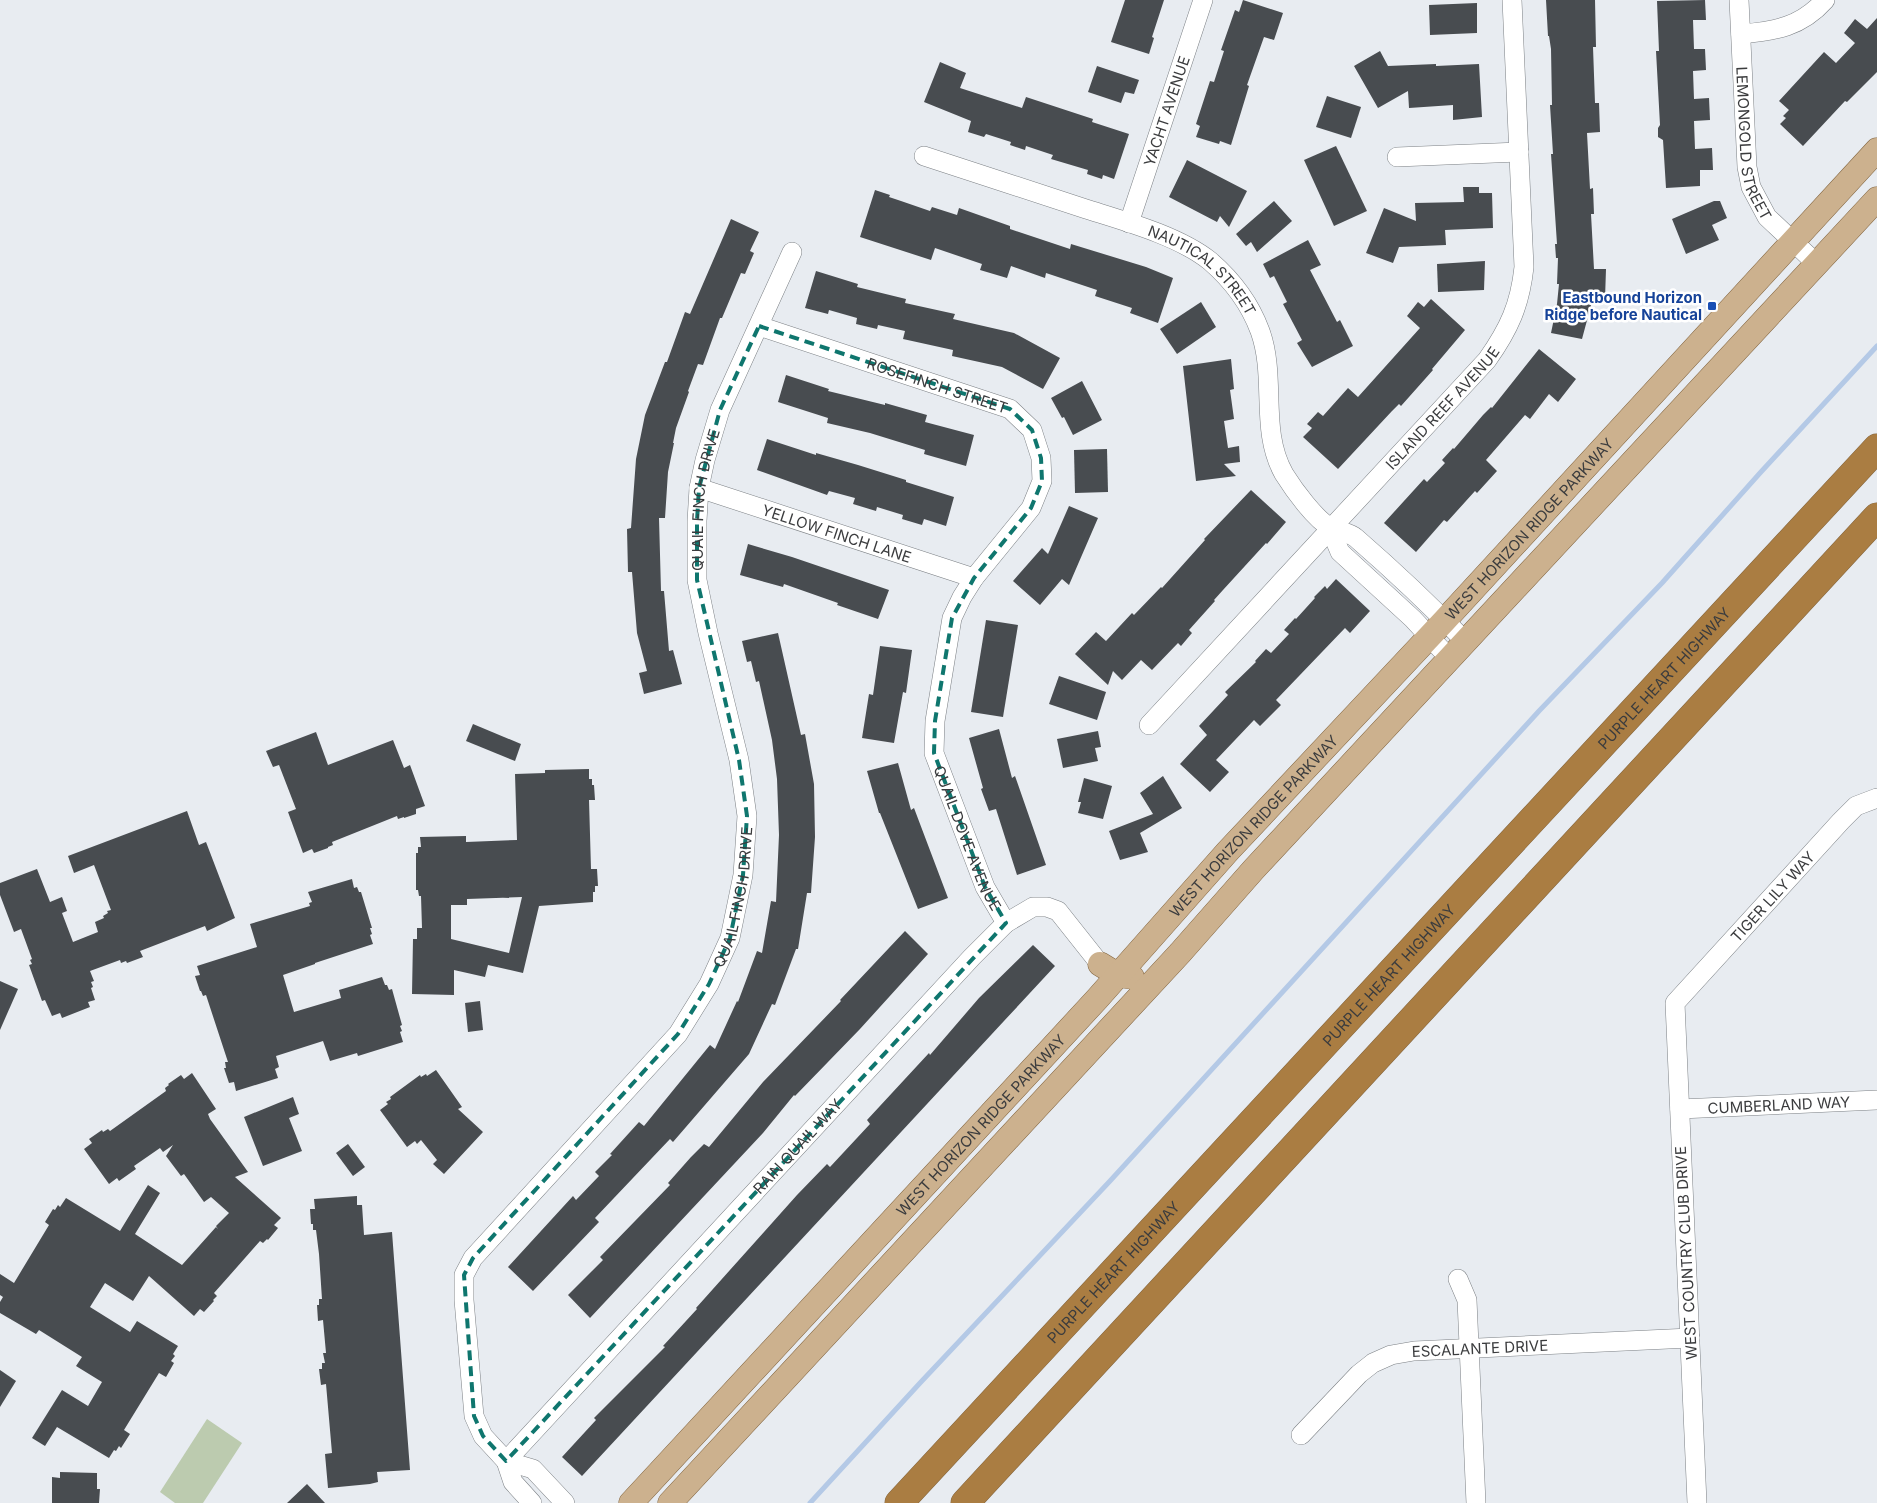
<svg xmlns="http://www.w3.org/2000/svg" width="1877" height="1503" font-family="Inter,sans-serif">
	<rect width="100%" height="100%" fill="#e8ecf1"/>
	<polygon fill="#bccbaf" points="207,1419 242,1443 203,1503 175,1503 160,1492"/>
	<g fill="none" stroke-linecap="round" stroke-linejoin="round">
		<polyline stroke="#b4c9e6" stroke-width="5" points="810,1503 920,1383 1110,1181 1539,711 1662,583 1760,473 1877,346"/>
	</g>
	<g fill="#484c50" fill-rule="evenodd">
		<polygon points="1125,0 1164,0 1152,37 1154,38 1149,54 1111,42"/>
		<polygon points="1243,0 1283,13 1274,40 1264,37 1247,85 1249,86 1231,145 1220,141 1219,144 1196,137 1200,126 1196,124 1210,81 1214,82 1224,51 1221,50 1235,10 1239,12"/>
		<polygon points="1546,0 1595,0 1596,47 1593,47 1595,103 1599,103 1600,132 1587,133 1590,189 1593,188 1594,214 1591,214 1594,269 1606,269 1605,299 1593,298 1582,339 1551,333 1557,304 1559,284 1557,284 1558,258 1556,258 1555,244 1557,244 1551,154 1553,154 1550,105 1552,105 1551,49 1549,36 1548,36"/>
		<polygon points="1705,0 1706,20 1693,20 1694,49 1705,49 1706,70 1693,71 1694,99 1709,98 1710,120 1694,121 1695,149 1712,148 1713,170 1700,170 1700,186 1666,188 1663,140 1658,137 1658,128 1660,125 1656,51 1659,51 1657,1"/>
		<polygon points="1477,3 1477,33 1430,35 1429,5"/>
		<polygon points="1877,18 1877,72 1847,102 1845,101 1803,146 1780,124 1786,118 1783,116 1789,110 1779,101 1824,52 1836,63 1855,43 1844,33 1855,19 1867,29"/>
		<polygon points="1380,51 1388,66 1436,64 1436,66 1479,64 1482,117 1453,120 1453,105 1409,108 1408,91 1378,108 1354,66"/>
		<polygon points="940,62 966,73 960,88 1022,108 1026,97 1093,119 1092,122 1129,134 1114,179 1103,175 1102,179 1087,174 1088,170 1051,159 1053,155 1026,146 1025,150 1010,145 1011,142 986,134 984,137 968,132 971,121 924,102"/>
		<polygon points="1097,66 1139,80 1134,94 1125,92 1121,103 1088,92"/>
		<polygon points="1327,96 1361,107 1351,138 1316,127"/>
		<polygon points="1336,146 1367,211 1334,226 1304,160"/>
		<polygon points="1187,160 1247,191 1229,227 1220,216 1217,222 1169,197"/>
		<polygon points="1463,187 1479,187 1479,193 1492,193 1493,228 1445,230 1446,245 1399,247 1393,263 1366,253 1384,208 1416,221 1415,203 1464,202"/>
		<polygon points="875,190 890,195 889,197 901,201 930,211 932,207 957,215 959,208 1010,226 1010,229 1070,249 1071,244 1146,267 1173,278 1158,323 1130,313 1132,308 1095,296 1097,290 1046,273 1045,278 1011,266 1007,278 980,270 982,264 935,248 931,260 860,237"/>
		<polygon points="1274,201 1292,221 1257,252 1251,242 1246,246 1236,234"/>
		<polygon points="1714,201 1720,201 1727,218 1712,225 1719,240 1686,254 1672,219"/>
		<polygon points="731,219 759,232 750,251 754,253 745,274 741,273 722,318 720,318 703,365 698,364 688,391 689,392 676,428 673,443 674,443 668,472 665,518 659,518 661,591 664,591 669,651 673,650 682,684 644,694 639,673 647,671 637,633 632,572 628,572 627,529 631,528 636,459 645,415 665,362 667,362 685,312 690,314"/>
		<polygon points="1308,240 1321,265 1310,270 1337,322 1340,320 1353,346 1312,367 1297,343 1302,340 1283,304 1287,302 1274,276 1270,278 1263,264"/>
		<polygon points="1485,261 1484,290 1438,292 1437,264"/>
		<polygon points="816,271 858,284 857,287 906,299 905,303 955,314 953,319 1014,333 1060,358 1043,389 1002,367 952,356 953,350 903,339 905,331 878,325 877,329 856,324 857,318 829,310 828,314 805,308"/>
		<polygon points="1431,299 1465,330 1432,369 1433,370 1401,406 1399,404 1392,411 1338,469 1303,437 1312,428 1307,424 1318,412 1323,416 1348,388 1358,397 1420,328 1407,316 1418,302 1424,307"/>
		<polygon points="1201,302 1216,327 1177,354 1160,329"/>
		<polygon points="1539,349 1576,379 1558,402 1549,394 1530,419 1525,415 1486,460 1497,471 1477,493 1475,491 1447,522 1444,520 1416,552 1384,523 1424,479 1427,482 1445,463 1442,460 1453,448 1454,449 1483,415 1491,407 1492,408"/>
		<polygon points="1231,359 1234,389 1230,390 1234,419 1224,421 1228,448 1239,446 1240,462 1224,464 1236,476 1196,481 1183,366"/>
		<polygon points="786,375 829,389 828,391 885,405 885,403 927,415 925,422 974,435 966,466 924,454 925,450 870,433 827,423 828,418 778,402"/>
		<polygon points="1082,381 1102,420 1073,435 1064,417 1062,418 1051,398"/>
		<polygon points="767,439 816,455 816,453 858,465 906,480 906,482 954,497 946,526 924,519 922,525 902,519 903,515 877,507 876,511 853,504 855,498 829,491 827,495 757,470"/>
		<polygon points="1107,449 1108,492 1075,493 1074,450"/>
		<polygon points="1251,490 1286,522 1267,544 1266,543 1223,590 1214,600 1215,601 1189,630 1192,633 1181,646 1178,643 1152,670 1141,660 1122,680 1113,671 1108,685 1075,654 1096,632 1106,641 1132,613 1134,615 1161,587 1162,588 1205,540 1204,539"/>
		<polygon points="1069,506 1098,518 1069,585 1062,579 1040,605 1013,581 1042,548 1048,554"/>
		<polygon points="748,544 792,557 889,590 878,619 837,605 838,603 784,584 783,587 740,575"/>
		<polygon points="1336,579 1370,611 1350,633 1345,628 1276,700 1281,705 1260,726 1254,720 1216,760 1229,772 1210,792 1180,764 1207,735 1199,726 1228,695 1225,692 1256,662 1255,661 1266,649 1271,653 1289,634 1284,630 1295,618 1296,619 1315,598 1314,597 1325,586 1327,589"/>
		<polygon points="986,620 1018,625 1003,717 971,712"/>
		<polygon points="778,633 801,735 805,734 814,784 815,837 811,893 807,893 798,949 796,949 775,1005 772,1004 749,1054 673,1142 670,1139 595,1218 599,1222 533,1291 508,1267 573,1196 576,1200 599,1176 595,1172 612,1155 610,1154 639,1122 644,1126 710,1045 715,1049 737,1001 738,1002 757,951 762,953 771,901 776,902 779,835 777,779 772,740 759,681 756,682 751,661 747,662 742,641"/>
		<polygon points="880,646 912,650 906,693 903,692 894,743 862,738 869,694 873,695"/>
		<polygon points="1059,676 1106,692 1097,720 1049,704"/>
		<polygon points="473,724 521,744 515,761 466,741"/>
		<polygon points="999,729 1012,778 1015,776 1046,865 1017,875 996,809 989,811 981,789 983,788 969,738"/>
		<polygon points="1098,731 1101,747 1095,748 1098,761 1063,768 1057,739"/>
		<polygon points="316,732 328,765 393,740 404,768 410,765 425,806 416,809 416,814 404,818 404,817 398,819 397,816 332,842 333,845 328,847 328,848 314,853 312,849 303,853 288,812 296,809 279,765 273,767 266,751"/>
		<polygon points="898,763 911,810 914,808 948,898 918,909 880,813 879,813 867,771"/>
		<path d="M589,769V779H592V785H594L595,800H589L591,869H597L598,886H595V892H593V902L539,906L523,973L488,965L485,977L454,970V995L412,994L413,939H417V928H422L421,896H419L418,890H416V853H418V847H421L420,837L466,836V842L517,840L515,774L545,773V770ZM522,897L509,953L451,939V905H467V899Z"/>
		<polygon points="1163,776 1182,808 1140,833 1148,852 1120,860 1109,831 1153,814 1140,793"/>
		<polygon points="1084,778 1112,786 1103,819 1078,813 1081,802 1078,802"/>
		<polygon points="187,811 199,845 206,842 235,918 207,931 205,926 140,951 143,957 127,963 126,961 121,963 120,960 90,971 94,981 91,982 93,987 91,988 95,1000 88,1002 90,1007 62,1018 60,1013 52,1016 45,1000 42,1001 29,965 32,964 30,960 32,959 21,929 14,932 0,895 0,883 37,869 50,902 62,897 67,911 62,913 73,942 98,932 95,922 104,918 103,916 108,913 107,911 111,910 94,865 74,873 68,856"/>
		<polygon points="352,879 354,888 357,887 359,892 361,892 372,928 370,928 372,934 370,935 373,944 315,963 315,964 283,975 294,1012 341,998 339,990 382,977 385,985 387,985 389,990 392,989 402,1025 400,1026 402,1031 400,1032 403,1042 358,1056 357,1053 330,1061 323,1041 276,1056 279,1067 275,1069 278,1078 236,1091 234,1082 229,1083 224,1068 226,1068 225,1062 228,1062 206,995 203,996 201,991 200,991 195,976 200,975 197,966 257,947 250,924 310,906 309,903 312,902 308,892"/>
		<polygon points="905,931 928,954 860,1029 795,1096 794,1095 763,1133 590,1318 568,1295 603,1260 600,1257 670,1185 668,1183 691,1157 704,1144 709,1147 763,1082 841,1001 840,1000"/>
		<polygon points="1033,945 1055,966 582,1476 562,1457 596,1420 594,1418 665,1347 663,1346 697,1309 696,1308 797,1195 827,1164 830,1167 870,1124 867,1120 929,1053 930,1055 979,998"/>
		<polygon points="0,981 18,989 0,1030"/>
		<polygon points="480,1001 483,1030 468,1032 465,1003"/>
		<polygon points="436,1070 462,1107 458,1109 483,1132 444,1174 433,1164 437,1160 421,1140 417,1144 415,1141 407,1147 380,1110 388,1104 386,1102 391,1099 390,1097 420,1075 421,1077 426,1074 427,1076"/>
		<polygon points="192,1073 216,1109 208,1114 210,1119 248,1172 235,1177 281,1218 274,1225 278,1228 268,1240 267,1239 263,1243 260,1241 230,1275 214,1293 217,1296 213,1300 214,1301 204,1312 200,1309 194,1316 149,1276 133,1301 105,1283 90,1307 130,1332 137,1321 178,1346 173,1354 175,1356 171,1361 174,1363 166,1377 159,1373 124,1430 130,1434 121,1448 119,1446 116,1451 114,1450 109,1458 57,1427 45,1446 32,1438 62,1390 88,1406 102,1382 76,1366 82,1357 39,1330 36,1334 0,1313 0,1302 3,1297 0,1295 0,1274 14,1283 49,1225 45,1222 53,1209 55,1210 58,1205 60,1207 66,1198 120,1231 148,1185 160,1193 135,1234 182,1265 216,1227 218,1229 216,1226 229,1213 211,1197 204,1202 184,1174 181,1176 166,1156 173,1145 163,1152 160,1148 134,1166 136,1169 119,1181 117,1178 109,1184 84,1149 92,1143 89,1139 102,1130 103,1132 108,1129 110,1131 166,1091 165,1088 169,1085 168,1084 181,1075 184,1079"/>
		<polygon points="293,1097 299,1114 289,1118 302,1151 263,1166 244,1117"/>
		<polygon points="348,1144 365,1167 353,1176 336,1153"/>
		<polygon points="357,1196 357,1205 362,1205 364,1235 392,1232 410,1470 377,1472 378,1482 370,1484 328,1488 325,1454 332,1453 326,1384 321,1385 319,1369 322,1369 322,1363 325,1363 323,1353 326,1353 323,1320 318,1321 317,1305 319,1305 319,1299 322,1299 319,1254 316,1230 313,1230 313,1224 311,1224 310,1209 315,1209 314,1199"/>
		<polygon points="0,1370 16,1381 0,1407"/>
		<polygon points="60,1472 97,1473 97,1489 100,1489 99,1503 52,1503 52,1477 60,1478"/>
		<polygon points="307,1484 325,1503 287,1503"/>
	</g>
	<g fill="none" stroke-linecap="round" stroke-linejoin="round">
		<g stroke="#7c8085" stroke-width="20">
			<g id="minor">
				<path id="s1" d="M1739,0L1747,167L1751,187L1767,217L1818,265"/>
				<path d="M1741,34C1775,31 1801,27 1825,0"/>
				<path id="s2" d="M924,156C978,174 1032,191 1086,209C1124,221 1179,236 1210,261C1232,280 1250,304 1260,331C1277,378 1259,430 1284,474C1294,490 1315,519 1331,528C1339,532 1349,532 1356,538C1394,571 1431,606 1466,642"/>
				<polyline points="1397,157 1519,152"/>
				<path id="s3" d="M1129,223L1203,0"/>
				<path id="s4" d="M759,326L1010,409L1032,430L1041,458L1042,481L1031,508L974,578L962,597L952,618L935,721L934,753L985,887L1006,923"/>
				<path id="s5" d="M699,488L974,578"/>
				<polyline points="1330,528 1340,552 1413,619 1450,659"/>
				<path id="s6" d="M1149,725L1487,360C1509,329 1520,305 1524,267L1512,0"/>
				<path id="s7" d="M1680,1109L1877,1100"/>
				<polyline points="1458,1279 1467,1300 1476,1503"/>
				<path id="s8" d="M1301,1435L1359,1374L1373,1363L1391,1355L1414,1351L1690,1338"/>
				<path id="s9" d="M506,1461L972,957L1006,923L1033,907H1047L1058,911L1100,964"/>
				<polyline points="506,1461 533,1469 565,1503"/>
				<path id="s10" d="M532,1503L513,1482L506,1461L483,1436L474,1416L464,1300V1275L473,1258L678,1034L709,984L730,938L743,875L747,816L739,760L708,633L697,580V521L699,488L705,460L720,410L792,252"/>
				<path id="s11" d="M1697,1503L1675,1003L1841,821L1856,806L1877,798"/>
			</g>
		</g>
		<g stroke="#836641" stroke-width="25">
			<g id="major">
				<polyline points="1100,964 1118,975 1132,977"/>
				<path id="s12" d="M631,1503L1097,999L1228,851L1445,620L1877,150"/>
				<polyline points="670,1503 1180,953 1254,869 1877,199"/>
			</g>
		</g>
		<g stroke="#836641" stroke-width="29">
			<g id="highway">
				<path id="s13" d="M899,1503L1877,448"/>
				<polyline points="965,1503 1877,517"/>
			</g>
		</g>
		<use href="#minor" stroke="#fff" stroke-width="19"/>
		<use href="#major" stroke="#ccb18e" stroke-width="24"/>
		<use href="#highway" stroke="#aa7d42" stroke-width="28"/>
	</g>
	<path fill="none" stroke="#0f766e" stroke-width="4" stroke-dasharray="10 6" stroke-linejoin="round" d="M759,326L1010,409L1032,430L1041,458L1042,481L1031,508L974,578L952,618L935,721L934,753L985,887L1006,923L506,1461L483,1436L474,1416L464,1275L473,1258L678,1034L709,984L730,938L743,875L747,816L739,760L697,580V521L699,488L720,410Z"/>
	<rect fill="#1a4fb4" stroke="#fff" stroke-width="2" x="1707" y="301" width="10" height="10" rx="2.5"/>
	<g text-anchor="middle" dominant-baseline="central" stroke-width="5" stroke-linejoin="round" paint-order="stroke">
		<g font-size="15" fill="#3b3c3e" stroke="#fff">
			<text stroke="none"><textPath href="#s3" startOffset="118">YACHT AVENUE</textPath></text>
			<text stroke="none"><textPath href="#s1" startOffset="145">LEMONGOLD STREET</textPath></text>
			<text stroke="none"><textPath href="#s2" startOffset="305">NAUTICAL STREET</textPath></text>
			<text stroke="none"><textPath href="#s4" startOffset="188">ROSEFINCH STREET</textPath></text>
			<text stroke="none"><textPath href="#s6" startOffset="432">ISLAND REEF AVENUE</textPath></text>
			<text stroke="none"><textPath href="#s10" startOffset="1126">QUAIL FINCH DRIVE</textPath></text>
			<text stroke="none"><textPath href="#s12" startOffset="1325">WEST HORIZON RIDGE PARKWAY</textPath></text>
			<text stroke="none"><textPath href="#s5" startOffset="145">YELLOW FINCH LANE</textPath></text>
			<text stroke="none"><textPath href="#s13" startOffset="1125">PURPLE HEART HIGHWAY</textPath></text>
			<text stroke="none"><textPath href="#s12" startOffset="920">WEST HORIZON RIDGE PARKWAY</textPath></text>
			<text stroke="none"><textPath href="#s4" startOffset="740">QUAIL DOVE AVENUE</textPath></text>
			<text stroke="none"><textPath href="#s11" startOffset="645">TIGER LILY WAY</textPath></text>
			<text stroke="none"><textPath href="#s10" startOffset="721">QUAIL FINCH DRIVE</textPath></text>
			<text stroke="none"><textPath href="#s13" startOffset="720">PURPLE HEART HIGHWAY</textPath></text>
			<text stroke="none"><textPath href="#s7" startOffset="99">CUMBERLAND WAY</textPath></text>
			<text stroke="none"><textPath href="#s12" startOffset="515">WEST HORIZON RIDGE PARKWAY</textPath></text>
			<text stroke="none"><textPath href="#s9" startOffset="429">RAIN QUAIL WAY</textPath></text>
			<text transform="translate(1686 1253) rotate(-93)">WEST COUNTRY CLUB DRIVE</text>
			<text stroke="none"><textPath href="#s13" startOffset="315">PURPLE HEART HIGHWAY</textPath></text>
			<text stroke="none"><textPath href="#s8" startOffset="211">ESCALANTE DRIVE</textPath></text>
		</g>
		<g font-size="15" font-weight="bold" fill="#164399" stroke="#fff" text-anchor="end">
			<text x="1702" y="297">Eastbound Horizon<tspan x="1702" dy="17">Ridge before Nautical</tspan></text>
		</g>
	</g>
</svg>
